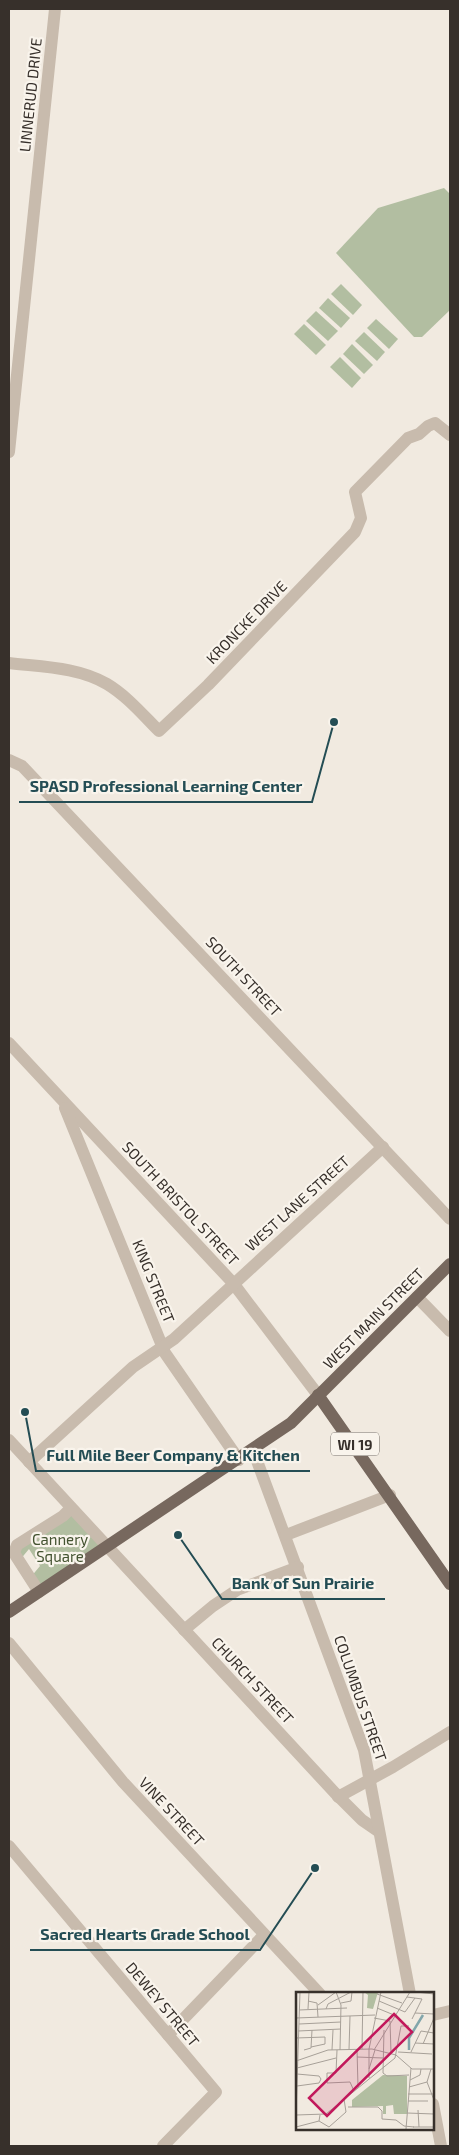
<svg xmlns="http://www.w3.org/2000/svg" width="459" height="2155" font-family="'Exo 2',sans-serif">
	<rect width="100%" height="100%" fill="#f1eae0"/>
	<g fill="#b2bea1">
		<polygon points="444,188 450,194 450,310 422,337 414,337 336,253 378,208"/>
		<polygon points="341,284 362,305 353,315 331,294"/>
		<polygon points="328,298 350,318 341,328 319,308"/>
		<polygon points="316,311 338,331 328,341 306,321"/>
		<polygon points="376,319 398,339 389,349 367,328"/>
		<polygon points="304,324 326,345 316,355 294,334"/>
		<polygon points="364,332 385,352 377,361 355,341"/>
		<polygon points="352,344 373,365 364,374 343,354"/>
		<polygon points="340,357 361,378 352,388 330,367"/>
		<polygon points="71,1508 108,1547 39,1592 30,1578 40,1566 29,1549 19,1561 17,1545"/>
	</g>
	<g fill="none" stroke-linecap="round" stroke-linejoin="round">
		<g stroke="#c8bbad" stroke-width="12">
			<polyline points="9,452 55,9"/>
			<path d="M9,663C42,667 78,667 107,684C127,696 143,715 159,731L208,685L355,532L361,518L355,492L408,438L419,434L428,426L435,423L450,435"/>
			<polyline points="9,760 22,766 450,1219"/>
			<polyline points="9,1043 233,1283 318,1395"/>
			<polyline points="65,1108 165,1353 239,1460"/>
			<polyline points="417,1297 450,1331"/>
			<polyline points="9,1440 335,1793 362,1820 378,1831"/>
			<polyline points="253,1450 364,1750 410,1994"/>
			<polyline points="29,1462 133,1367 174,1339 383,1147"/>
			<polyline points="286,1535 390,1495"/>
			<polyline points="39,1592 14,1553 17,1545 63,1516 71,1508"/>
			<polyline points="184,1630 213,1606 237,1590 298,1567"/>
			<polyline points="9,1643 123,1782 320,1994"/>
			<polyline points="338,1797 393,1767 450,1732"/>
			<polyline points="9,1846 216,2092 163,2146"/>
			<polyline points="433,2015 450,2011"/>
			<polyline points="168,2035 264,1935"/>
			<polyline points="433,2104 441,2146"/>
		</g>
		<g stroke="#77685e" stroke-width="12">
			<polyline points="318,1395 450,1584"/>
			<polyline points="9,1612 291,1423 450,1264"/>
		</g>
	</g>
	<g text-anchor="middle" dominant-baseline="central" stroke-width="4.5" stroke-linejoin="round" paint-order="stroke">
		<rect fill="#f9f4ec" stroke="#716b65" stroke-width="1" x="331" y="1432.5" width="48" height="23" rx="4"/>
		<g font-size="14" font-weight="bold" fill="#37302b">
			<text x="355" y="1444">WI 19</text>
		</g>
		<g font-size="15" fill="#37302b" stroke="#f9f4ec">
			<text transform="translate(30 95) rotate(-84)">LINNERUD DRIVE</text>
			<text transform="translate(246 622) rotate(-46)">KRONCKE DRIVE</text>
			<text transform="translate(244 976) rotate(47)">SOUTH STREET</text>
			<text transform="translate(181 1203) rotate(47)">SOUTH BRISTOL STREET</text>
			<text transform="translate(297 1203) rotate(-42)">WEST LANE STREET</text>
			<text transform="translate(154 1281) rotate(68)">KING STREET</text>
			<text transform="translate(373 1318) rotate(-45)">WEST MAIN STREET</text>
			<text transform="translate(253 1680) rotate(47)">CHURCH STREET</text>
			<text transform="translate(361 1698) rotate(71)">COLUMBUS STREET</text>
			<text transform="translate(172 1811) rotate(47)">VINE STREET</text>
			<text transform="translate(163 2004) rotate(50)">DEWEY STREET</text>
		</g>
		<g font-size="15" fill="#445331" stroke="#f9f4ec">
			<text x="60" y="1539">Cannery<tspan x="60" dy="17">Square</tspan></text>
		</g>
	</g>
	<g transform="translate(296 1992)">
		<rect width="138" height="138" fill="#f1eae0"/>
		<path d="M68,0H82L77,17L71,16L72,3ZM87,83L111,84V122H98L97,113L90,114V122H87V114L56,115V108Z" fill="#b2bea1"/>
		<path fill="none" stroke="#82a6ab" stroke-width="2.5" d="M113,58V46L127,23"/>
		<path fill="none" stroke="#a7a098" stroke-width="1" d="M40,0L45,13L44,58M120,0L138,2M81,2L106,11M111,5L126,7L116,27M12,9L21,11L22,25M83,9L109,20L119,6M45,11L55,9L56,0M22,13L40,0M81,16L98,23M12,17L13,0M30,17L32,12L55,0M3,18L51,16M119,21L138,22M0,26L79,23M78,26L94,29M94,29L95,61M3,32L45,30M88,38L87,81L91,84L113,83M2,39L45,37M0,46L29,45V52L15,55M119,51L138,52M127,52L138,26M61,57L62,95M66,57L67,0M73,57L85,0M8,58L15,56L16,38M36,58L37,38M41,58L40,81H31V91L54,90L58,99M53,58L54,24M78,58L114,0M102,60L136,62M115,60L125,39L138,41M61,65L87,66M0,69L32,58L76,57L100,63L116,77H138M1,76L40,66M73,77L79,58M135,77L131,90L138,108M73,86V57M114,88L124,83L125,77M1,94L23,91L25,87L23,84L1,82M113,95L131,90M112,102H138M112,109H132M52,115H82L86,119V127L100,128L108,134L118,135M122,118L123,135M111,121L138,122M0,122L4,0M0,123L30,122L99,66L105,34H113M24,123L23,129L33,135L50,120L48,107M0,135L23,129M117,135H138M110,137L115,76"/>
		<path fill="#c2185b" fill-opacity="0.15" stroke="#c2185b" stroke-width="2.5" d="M98,22L116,40L31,124L13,106Z"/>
		<rect width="138" height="138" fill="none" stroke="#37302b" stroke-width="2.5"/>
	</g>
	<path fill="none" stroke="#244d54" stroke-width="2" d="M334 722L312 802H19M25 1412L36 1471H310M178 1535L222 1599H385M315 1868L260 1950H30"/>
	<g fill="#244d54" stroke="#f9f4ec" stroke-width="2">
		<circle cx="334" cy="722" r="5"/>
		<circle cx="25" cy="1412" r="5"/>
		<circle cx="178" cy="1535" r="5"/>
		<circle cx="315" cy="1868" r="5"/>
	</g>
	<g font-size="16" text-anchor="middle" font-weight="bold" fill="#244d54" stroke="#f9f4ec" stroke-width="4.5" stroke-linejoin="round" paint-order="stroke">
		<text x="166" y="792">SPASD Professional Learning Center</text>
		<text x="173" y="1461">Full Mile Beer Company &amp; Kitchen</text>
		<text x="303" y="1589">Bank of Sun Prairie</text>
		<text x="145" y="1940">Sacred Hearts Grade School</text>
	</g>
	<rect width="459" height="2155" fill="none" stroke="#37302b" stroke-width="20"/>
</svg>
